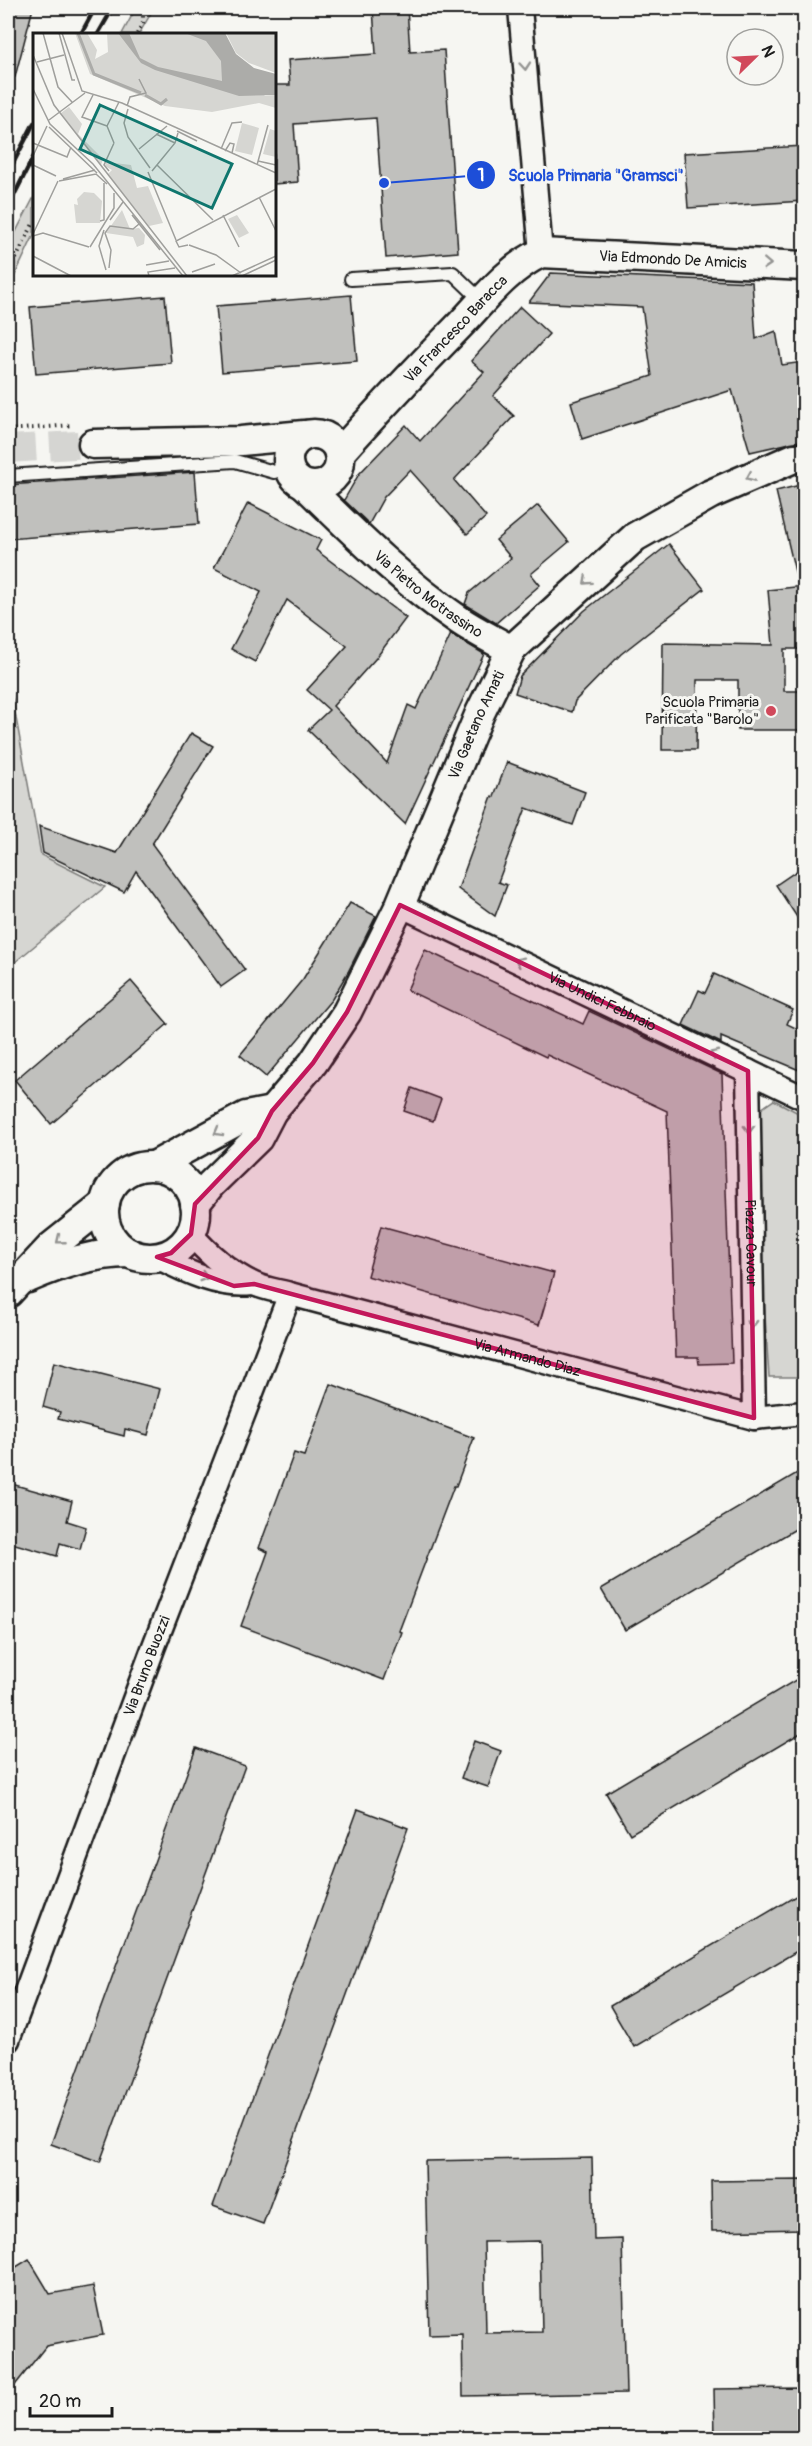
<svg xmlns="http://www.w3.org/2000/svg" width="812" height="2446" font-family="Pangolin,sans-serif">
	<rect width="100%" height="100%" fill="#f6f6f2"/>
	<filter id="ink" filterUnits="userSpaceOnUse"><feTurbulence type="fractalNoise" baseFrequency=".0167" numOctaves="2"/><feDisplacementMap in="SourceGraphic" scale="12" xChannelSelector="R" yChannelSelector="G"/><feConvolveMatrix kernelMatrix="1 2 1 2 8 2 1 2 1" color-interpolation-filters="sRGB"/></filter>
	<g filter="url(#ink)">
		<g fill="#d6d6d2" stroke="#797977" stroke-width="1.5">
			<polygon points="136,8 154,8 139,34 122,34"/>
			<polygon points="34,197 34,235 8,290 8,247"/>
			<polygon points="8,674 41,855 105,887 8,968"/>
			<polygon points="774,1100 804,1116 804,1377 769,1377 752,1115"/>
		</g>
		<g fill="#c0c0bd" stroke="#1c1c1c" stroke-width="1.5" fill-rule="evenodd">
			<polygon points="8,8 33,8 15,77 8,76"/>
			<polygon points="373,8 407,8 410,52 444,50 458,252 386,258 376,118 294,124 298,182 274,184 274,85 290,85 288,60 376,54"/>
			<polygon points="804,146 804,201 688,208 684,153"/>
			<polygon points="551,273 752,282 756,339 776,331 782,365 804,362 804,440 750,452 732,390 582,439 571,402 652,376 642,307 529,302"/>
			<polygon points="351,295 357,361 222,372 216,306"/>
			<polygon points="165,296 171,363 36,374 30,307"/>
			<polygon points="520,307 549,334 493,396 514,416 454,480 486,517 467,534 410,470 384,497 369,524 344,500 359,474 406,425 420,441 484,372 471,361"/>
			<polygon points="195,472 199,524 8,539 8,485"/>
			<polygon points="804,484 804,575 796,576 776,491"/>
			<polygon points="248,503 321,540 316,550 406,618 376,658 333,706 387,763 408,705 416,709 451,634 484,654 405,824 308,730 329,710 307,690 347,646 287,600 255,662 231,649 261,592 214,568"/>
			<polygon points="538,505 569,542 531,574 540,585 496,623 465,604 469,593 511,558 496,540"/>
			<polygon points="669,544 704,589 621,654 575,701 572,712 515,693 520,676 584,611"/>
			<polygon points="804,586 804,649 784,649 784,691 804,691 804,730 738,730 738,680 697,680 696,750 662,750 663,643 773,645 768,590"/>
			<polygon points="191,733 213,746 152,844 245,970 221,987 136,871 124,892 43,853 39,826 117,853"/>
			<polygon points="507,762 585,792 573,825 526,808 498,882 507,885 495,916 458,889 492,796 494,797"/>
			<polygon points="804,866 804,928 776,885"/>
			<polygon points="350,903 376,916 348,972 332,999 266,1077 240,1055 303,979"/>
			<polygon points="425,950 583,1024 589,1011 722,1074 732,1363 699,1364 698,1357 676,1357 667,1111 547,1055 546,1057 407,990"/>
			<polygon points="714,974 793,1010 787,1024 804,1032 804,1072 721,1037 721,1043 683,1025 699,990 705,993"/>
			<polygon points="131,981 168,1024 51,1124 15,1080"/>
			<polygon points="412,1088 441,1099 433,1121 404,1111"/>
			<polygon points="381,1226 554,1273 539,1325 367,1276"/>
			<polygon points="54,1362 160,1389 148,1435 125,1429 124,1436 58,1419 60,1412 43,1407"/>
			<polygon points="331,1384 474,1438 456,1486 454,1486 399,1631 402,1632 384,1680 241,1626 268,1552 259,1548 294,1453 304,1456"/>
			<polygon points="804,1469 804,1524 625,1630 601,1589"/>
			<polygon points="8,1483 72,1501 67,1521 86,1527 80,1549 60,1543 57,1556 8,1542"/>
			<polygon points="804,1675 804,1731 630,1834 606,1793"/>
			<polygon points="474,1741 501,1751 488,1787 461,1778"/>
			<polygon points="196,1748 245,1766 100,2162 51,2144"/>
			<polygon points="358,1809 408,1828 263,2224 213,2206"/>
			<polygon points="804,1891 804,1947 634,2047 610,2006"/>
			<path d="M592,2158L594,2240L622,2239L626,2393L463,2396L462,2334L429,2335L425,2161ZM540,2241L542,2332L486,2333L484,2242Z"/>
			<polygon points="804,2180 804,2229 712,2231 711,2181"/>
			<polygon points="29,2259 50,2294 93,2286 103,2335 46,2346 8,2394 8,2272"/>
			<polygon points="804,2388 804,2437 715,2439 714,2389"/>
		</g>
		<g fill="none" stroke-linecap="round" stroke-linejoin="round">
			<polyline stroke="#d5d5d2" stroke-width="28" stroke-dasharray="28 14" stroke-linecap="butt" points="8,449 93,444"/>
			<g stroke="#1c1c1c" stroke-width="16">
				<g id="service">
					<polyline points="351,279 453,273 482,301"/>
					<polyline points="8,476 235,461 274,472 288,467"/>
				</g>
			</g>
			<g stroke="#1c1c1c" stroke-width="27">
				<g id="minor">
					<polyline points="520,8 541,253"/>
					<path id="s1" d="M400,905L804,1098"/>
					<path id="s2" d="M748,1071L754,1418"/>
					<path id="s3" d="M191,1234C207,1253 230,1273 254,1284C265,1289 279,1291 290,1294L754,1418L804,1413"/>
					<path d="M157,1257C186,1272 220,1288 252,1284"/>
					<path id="s4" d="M8,2040L154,1646L290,1294"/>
				</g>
			</g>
			<g stroke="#1c1c1c" stroke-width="33">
				<g id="tertiary">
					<circle cx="314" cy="460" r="26"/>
					<polyline points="93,444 241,441 304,435"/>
					<path id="s5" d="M339,454C378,410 418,368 459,326C484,300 508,268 541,253L804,266"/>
					<path id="s6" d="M305,485C353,532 403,582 459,620C475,631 494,640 511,650"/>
					<polyline points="154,1166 246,1116 272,1111"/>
					<circle cx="150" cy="1212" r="46"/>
					<path id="s7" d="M195,1204L211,1184L258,1138L272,1111L313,1063L347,1012L400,905L480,713L511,650L635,537L711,494L794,458H804"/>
					<path d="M28,1278C61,1264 93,1253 129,1253"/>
					<polyline points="8,1293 51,1247 105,1204"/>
				</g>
			</g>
			<g stroke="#1c1c1c" stroke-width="4" stroke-dasharray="1.5 4.5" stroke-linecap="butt">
				<polyline points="137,34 143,22 143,8"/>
				<polyline points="8,275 34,222"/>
				<polyline points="8,430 73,425"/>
			</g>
			<use href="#service" stroke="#f6f6f2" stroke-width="12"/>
			<use href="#minor" stroke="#f6f6f2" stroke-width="22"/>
			<use href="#tertiary" stroke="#f6f6f2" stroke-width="28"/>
			<g stroke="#1c1c1c" stroke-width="4.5">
				<polyline points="81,34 95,8"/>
				<polyline points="98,34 113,8"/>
				<polyline points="8,173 34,123"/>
				<polyline points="8,207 34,156"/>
			</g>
		</g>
		<defs><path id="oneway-chevron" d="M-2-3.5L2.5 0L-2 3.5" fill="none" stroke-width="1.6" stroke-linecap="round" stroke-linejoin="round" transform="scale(1.5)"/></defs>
		<g stroke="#949492">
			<use href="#oneway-chevron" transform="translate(525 66) rotate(85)"/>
			<use href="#oneway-chevron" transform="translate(767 264) rotate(3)"/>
			<use href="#oneway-chevron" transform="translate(750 477) rotate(157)"/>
			<use href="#oneway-chevron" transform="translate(587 581) rotate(138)"/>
			<use href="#oneway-chevron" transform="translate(519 961) rotate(-154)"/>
			<use href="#oneway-chevron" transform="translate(714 1054) rotate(-154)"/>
			<use href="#oneway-chevron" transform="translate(749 1129) rotate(89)"/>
			<use href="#oneway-chevron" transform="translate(218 1132) rotate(151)"/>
			<use href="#oneway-chevron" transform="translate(60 1240) rotate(141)"/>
			<use href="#oneway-chevron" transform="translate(204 1277) rotate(17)"/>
			<use href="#oneway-chevron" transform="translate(752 1324) rotate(89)"/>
		</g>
	</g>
	<path fill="#c2185b" fill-opacity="0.2" stroke="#c2185b" stroke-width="4.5" stroke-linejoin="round" d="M400,905L748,1071L754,1418L254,1284L234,1286L157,1257L171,1253L191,1234L195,1204L258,1138L272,1111L313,1063L347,1012Z"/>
	<circle fill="#d1495b" stroke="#f6f6f2" stroke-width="2" cx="771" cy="711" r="6"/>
	<g text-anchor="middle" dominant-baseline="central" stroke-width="6" stroke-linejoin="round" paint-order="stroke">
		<g font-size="15" fill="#1c1c1c" stroke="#f6f6f2">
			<text stroke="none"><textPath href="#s5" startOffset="418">Via Edmondo De Amicis</textPath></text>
			<text stroke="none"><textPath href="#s5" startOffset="171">Via Francesco Baracca</textPath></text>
			<text stroke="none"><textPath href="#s6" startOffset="165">Via Pietro Motrassino</textPath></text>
			<text stroke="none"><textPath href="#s7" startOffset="561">Via Gaetano Amati</textPath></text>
			<text stroke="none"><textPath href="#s1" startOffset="224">Via Undici Febbraio</textPath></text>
			<text stroke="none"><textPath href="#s2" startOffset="172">Piazza Cavour</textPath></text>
			<text stroke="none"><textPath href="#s3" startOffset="364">Via Armando Diaz</textPath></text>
			<text stroke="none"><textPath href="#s4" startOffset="399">Via Bruno Buozzi</textPath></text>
		</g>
		<g font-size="15" fill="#1c1c1c" stroke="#f6f6f2" text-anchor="end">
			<text x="759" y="702">Scuola Primaria<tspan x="759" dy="17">Parificata "Barolo"</tspan></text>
		</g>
	</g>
	<g transform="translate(33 33)">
		<rect width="243" height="243" fill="#f6f6f2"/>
		<path d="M42,0H54L64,17L62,26L75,19L74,0H180L232,63L243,62V75L226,70L179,79L132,73L57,41ZM193,0H243V40L216,30L203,20ZM36,74L49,91L45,101L70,126L68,132L28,80ZM209,90L226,95L219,122L202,118ZM237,96L243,98V124L230,121ZM73,129L98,132L104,155L115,153L130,190L116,193L75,141L79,137L72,133ZM51,159L61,160L69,168L67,190H43L41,171L45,172L44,166ZM89,177L97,196L106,195L112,202L111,211L104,214L100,204L73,200ZM204,182L216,200L206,205L195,186Z" fill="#d6d6d2"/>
		<path d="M85,0H96L107,25L125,34L189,48L188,28L173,8L152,0H192L203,21L221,35L243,41V62L206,63L122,37L108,30Z" fill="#acaca9"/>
		<path fill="none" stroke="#acaca9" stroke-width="3" d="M45,0L61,41L108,60M112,62L128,71L134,66"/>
		<path fill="none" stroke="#9f9f9c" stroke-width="1.5" d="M10,0L25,54L39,69M26,0L39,47H42M29,0L49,58L89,70L243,140M0,22L21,72L154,243M4,29L31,22M0,56L17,91L60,131L150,243M60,62L49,84L74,93M94,73L97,64L113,60L106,46M95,76L91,90L95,104L117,135M16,87L52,60M74,93L86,69M74,93L81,110M16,94L64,140M144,98L164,108M123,101L142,110M0,110L34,124L38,114M106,116L134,93M188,116L199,90L209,89M192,118L197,110L201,111L199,120M0,123L14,93M225,128L243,132M0,132L23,143M124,132L180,187M224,132L235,92M76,138L71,132L81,110M119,138L142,110L145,100M115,139L143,207M30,146L62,137M26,148L63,141L74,151M226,164L243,198M99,182L127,217M190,182L206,214M77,187L90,169M67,188L71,187V150M71,197L66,213L73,237M0,201L25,148M0,203L10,200L56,214M155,212L146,214L143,208L243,156M156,212L183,222L208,240M57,214L81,175V160M0,223L38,243M113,232L136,228M76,235L78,217L72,200L77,193L100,196L106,191M159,239L182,231M116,243L115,239L142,235M199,243L243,223M209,243L243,227"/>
		<path fill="#0f766e" fill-opacity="0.15" stroke="#0f766e" stroke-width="3" d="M67,72L199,131L179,175L47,116Z"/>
		<rect width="243" height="243" fill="none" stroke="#1c1c1c" stroke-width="3"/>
	</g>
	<path fill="none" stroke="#1d4ed8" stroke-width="2" d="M384 183L481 175"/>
	<g fill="#1d4ed8" stroke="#f6f6f2" stroke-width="2">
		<circle cx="384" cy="183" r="6"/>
		<circle cx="481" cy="175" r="15"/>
	</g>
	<g font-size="18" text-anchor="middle" font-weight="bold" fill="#fff">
		<text x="481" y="181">1</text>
	</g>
	<g font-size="16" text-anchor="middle" font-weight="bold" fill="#1d4ed8" stroke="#f6f6f2" stroke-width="6" stroke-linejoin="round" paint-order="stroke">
		<text x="596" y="181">Scuola Primaria "Gramsci"</text>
	</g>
	<rect width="812" height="2446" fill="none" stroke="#f6f6f2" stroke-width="30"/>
	<rect x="15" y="15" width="782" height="2416" fill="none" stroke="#1c1c1c" stroke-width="2" filter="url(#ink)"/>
	<g transform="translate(755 57) rotate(66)"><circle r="28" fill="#f6f6f2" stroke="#9f9f9c" stroke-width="1.5"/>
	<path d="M0-4.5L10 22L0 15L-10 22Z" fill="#d1495b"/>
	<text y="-9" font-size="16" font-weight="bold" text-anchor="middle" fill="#1c1c1c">N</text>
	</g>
	<path d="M30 2407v9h82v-9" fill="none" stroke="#1c1c1c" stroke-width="3"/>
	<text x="39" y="2407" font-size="18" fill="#1c1c1c" stroke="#f6f6f2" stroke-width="4.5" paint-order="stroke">20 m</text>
</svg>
